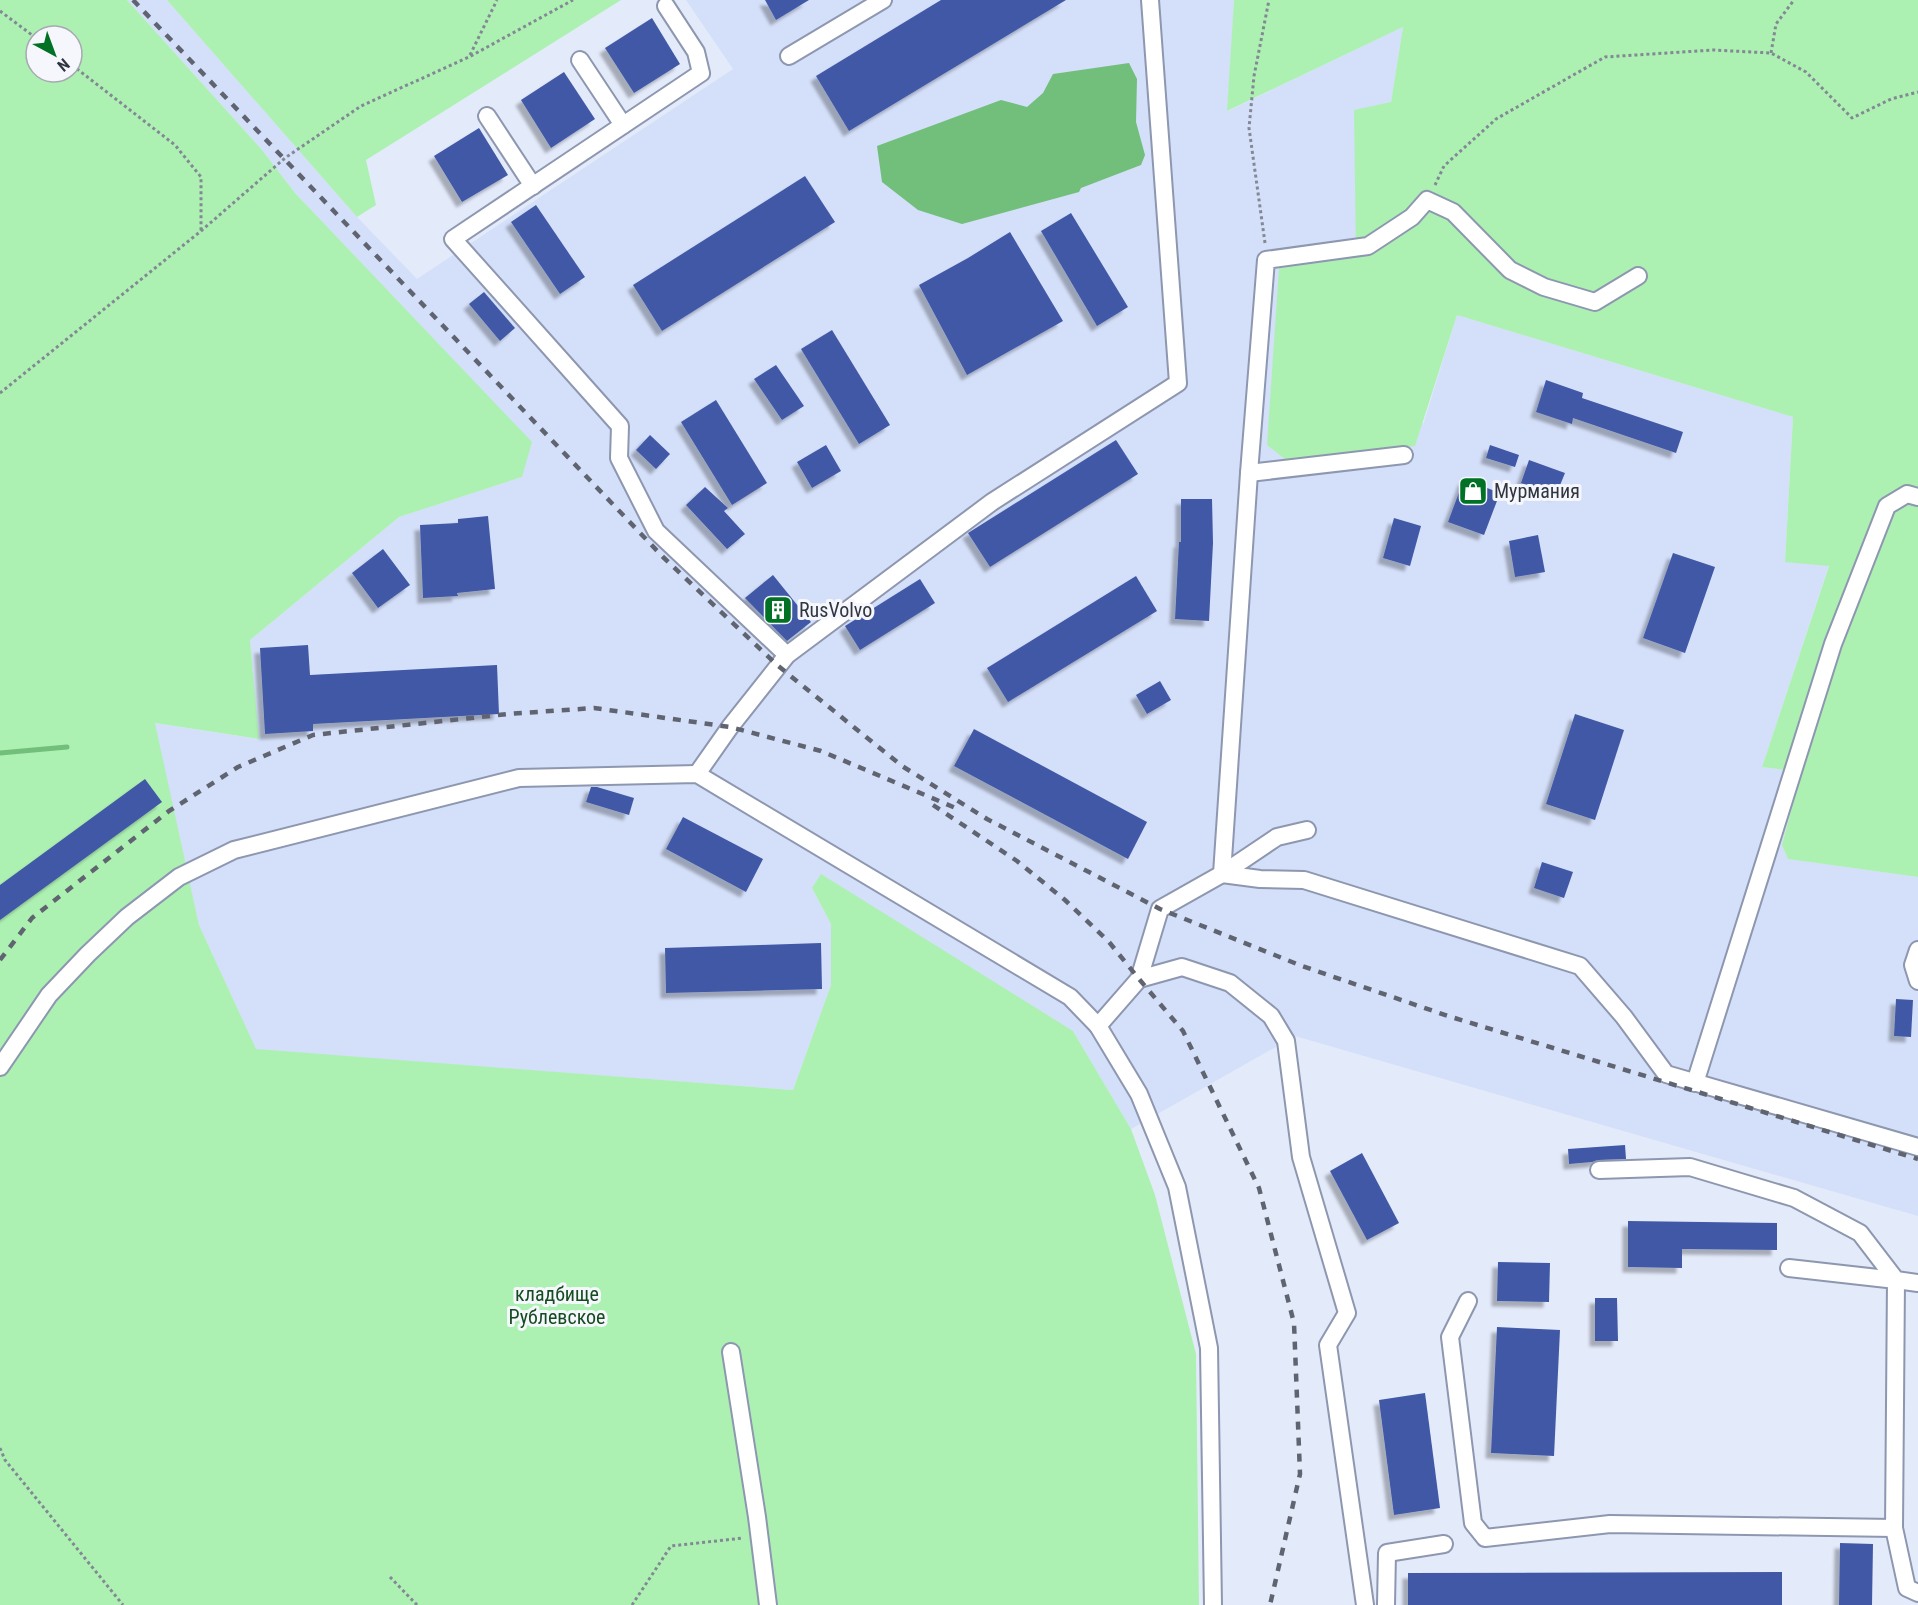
<svg xmlns="http://www.w3.org/2000/svg" width="1918" height="1605" font-family="'Roboto Condensed',sans-serif">
	<defs>
		<filter id="shadow"><feDropShadow dx="-5.5" dy="5.5" stdDeviation="1.5" flood-color="#0004"/></filter>
	</defs>
	<rect width="100%" height="100%" fill="#e3eafa"/>
	<polygon fill="#d4dff9" points="127,0 167,0 357,217 417,279 733,69 686,0 1234,0 1228,111 1403,27 1391,102 1423,425 1457,315 1793,417 1785,561 1829,565 1762,767 1801,772 1782,845 1788,859 1918,877 1918,1216 1295,1036 1131,1129 1073,1031 812,888 831,924 831,985 793,1090 256,1050 199,925 154,723 258,739 250,640 399,517 522,477 442,348 295,193 262,150"/>
	<g fill="#adf1b2" fill-rule="evenodd">
		<path d="M0,0H127L262,150L295,193L532,442L522,477L399,517L250,640L259,739L155,723L199,925L256,1049L793,1090L831,985V924L812,888L821,874L1073,1031L1131,1129L1155,1195L1196,1354L1199,1605H0ZM36,36H72V72H36Z"/>
		<polygon points="167,0 621,0 366,160 376,205 357,217"/>
		<polygon points="1234,0 1918,0 1918,877 1788,859 1782,845 1801,772 1762,767 1829,566 1785,562 1793,417 1457,315 1415,446 1286,460 1267,445 1279,268 1356,255 1354,110 1391,102 1403,27 1227,111"/>
	</g>
	<polygon fill="#71bf7a" points="1129,63 1137,79 1136,122 1145,155 1141,165 1081,188 1079,192 962,224 918,210 882,182 877,146 1001,100 1027,107 1043,93 1053,74"/>
	<g fill="none" stroke-linecap="round" stroke-linejoin="round">
		<polyline stroke="#71bf7a" stroke-width="5" points="0,753 67,747"/>
	</g>
	<g fill="#4059a6" filter="url(#shadow)">
		<polygon points="765,0 809,0 776,20"/>
		<polygon points="941,0 1066,0 849,131 816,76"/>
		<polygon points="652,18 680,64 634,93 605,48"/>
		<polygon points="564,72 595,119 551,148 521,100"/>
		<polygon points="479,128 508,175 462,202 434,156"/>
		<polygon points="805,176 835,222 662,331 633,285"/>
		<polygon points="536,205 585,277 560,294 511,222"/>
		<polygon points="1071,213 1128,307 1097,326 1041,231"/>
		<polygon points="1010,232 1063,321 967,375 919,285 968,258"/>
		<polygon points="484,292 515,328 500,341 469,304"/>
		<polygon points="832,330 890,425 859,444 801,349"/>
		<polygon points="776,365 804,406 782,420 754,379"/>
		<polygon points="1546,380 1583,393 1582,398 1683,432 1676,453 1573,418 1572,424 1536,412"/>
		<polygon points="716,400 767,483 732,505 681,422"/>
		<polygon points="650,435 670,454 656,469 636,450"/>
		<polygon points="1116,440 1138,474 990,567 968,533"/>
		<polygon points="826,445 841,471 812,488 797,462"/>
		<polygon points="1490,445 1519,455 1515,467 1486,458"/>
		<polygon points="1529,460 1565,473 1556,495 1521,483"/>
		<polygon points="1464,479 1500,493 1484,535 1448,522"/>
		<polygon points="705,487 728,508 724,511 745,534 727,549 686,505"/>
		<polygon points="1181,499 1212,499 1213,543 1209,621 1175,619 1179,542 1181,542"/>
		<polygon points="488,516 495,589 457,593 458,596 423,598 420,525 458,523 458,519"/>
		<polygon points="1394,518 1421,526 1410,566 1383,558"/>
		<polygon points="1538,535 1545,572 1515,577 1509,541"/>
		<polygon points="383,549 410,585 378,608 352,573"/>
		<polygon points="1673,553 1715,567 1685,653 1643,638"/>
		<polygon points="773,575 811,622 787,641 745,598"/>
		<polygon points="1136,576 1157,611 1008,702 987,668"/>
		<polygon points="920,579 935,603 860,650 845,626"/>
		<polygon points="308,645 310,675 497,665 499,714 313,724 313,731 265,734 260,648"/>
		<polygon points="1160,681 1171,700 1147,714 1136,695"/>
		<polygon points="1575,714 1624,730 1595,820 1546,804"/>
		<polygon points="974,729 1147,822 1128,859 954,766"/>
		<polygon points="145,779 162,802 0,920 0,885"/>
		<polygon points="591,787 597,787 634,798 629,815 586,802"/>
		<polygon points="683,817 763,859 746,892 666,849"/>
		<polygon points="1542,862 1573,872 1564,898 1534,888"/>
		<polygon points="821,943 822,989 666,993 665,948"/>
		<polygon points="1896,999 1913,1000 1911,1037 1894,1036"/>
		<polygon points="1625,1145 1626,1159 1599,1160 1592,1162 1569,1164 1568,1149"/>
		<polygon points="1362,1153 1399,1223 1367,1240 1330,1171"/>
		<polygon points="1628,1221 1777,1223 1777,1250 1682,1249 1682,1268 1628,1267"/>
		<polygon points="1498,1262 1550,1263 1549,1302 1497,1301"/>
		<polygon points="1595,1298 1617,1298 1618,1341 1595,1341"/>
		<polygon points="1497,1327 1560,1330 1554,1456 1491,1453"/>
		<polygon points="1425,1393 1440,1508 1394,1515 1379,1400"/>
		<polygon points="1840,1543 1873,1544 1872,1605 1839,1605"/>
		<polygon points="1782,1572 1782,1605 1408,1605 1408,1573"/>
	</g>
	<g fill="none" stroke-linecap="round" stroke-linejoin="round">
		<g stroke="#8d97af" stroke-width="20">
			<g id="minor">
				<polyline points="666,6 696,52 701,73 453,239 620,426 619,458 656,531 787,655"/>
				<polyline points="789,56 883,0"/>
				<polyline points="580,60 623,125"/>
				<polyline points="487,116 533,186"/>
				<polyline points="1249,473 1404,455"/>
				<polyline points="697,774 730,727 787,655 992,502 1178,383 1150,0"/>
				<polyline points="1307,830 1277,837 1222,874 1260,879 1304,880 1580,966 1624,1017 1666,1074 1918,1147"/>
				<polyline points="1918,950 1913,965 1918,981"/>
				<polyline points="1139,979 1182,967 1230,983 1271,1016 1286,1041 1301,1157 1347,1313 1328,1345 1365,1605"/>
				<polyline points="1098,1026 1139,979 1160,909 1222,874 1249,473 1266,260 1368,246 1412,217 1427,200 1453,212 1510,270 1544,287 1595,302 1638,276"/>
				<polyline points="0,1067 49,995 88,954 127,917 179,877 234,850 519,778 697,774 1070,997 1098,1026 1139,1094 1177,1187 1209,1348 1213,1605"/>
				<polyline points="1695,1083 1833,644 1887,506 1907,494 1918,497"/>
				<polyline points="1599,1170 1690,1167 1794,1198 1860,1233 1896,1280 1918,1283"/>
				<polyline points="1468,1301 1450,1337 1473,1523 1485,1538 1610,1524 1894,1528 1896,1280 1789,1268"/>
				<polyline points="731,1352 757,1517 768,1605"/>
				<polyline points="1894,1528 1907,1588 1918,1593"/>
				<polyline points="1386,1605 1387,1553 1444,1544"/>
			</g>
		</g>
		<g stroke="#828894" stroke-width="3" stroke-dasharray="3 3" stroke-linecap="butt">
			<polyline points="0,11 36,38"/>
			<polyline points="1771,53 1776,24 1794,0"/>
			<polyline points="470,55 497,0"/>
			<polyline points="72,65 175,145 201,177 201,231"/>
			<polyline points="1435,185 1444,166 1496,119 1605,57 1713,50 1771,53 1806,72 1852,118 1891,99 1918,92"/>
			<polyline points="1265,243 1249,128 1254,76 1269,0"/>
			<polyline points="0,393 201,231 285,158 361,106 469,57 573,0"/>
			<polyline points="0,1448 5,1460 123,1605"/>
			<polyline points="390,1577 417,1605"/>
			<polyline points="632,1605 671,1546 743,1538"/>
		</g>
		<use href="#minor" stroke="#fff" stroke-width="16"/>
		<g stroke="#5f6470" stroke-width="4.5" stroke-dasharray="8 8" stroke-linecap="butt">
			<polyline points="133,0 663,557 777,665 902,766 987,819 1160,909 1302,966 1448,1016 1918,1159"/>
			<polyline points="933,805 1017,861 1065,900 1109,942 1139,979 1183,1031 1259,1188 1294,1323 1300,1474 1270,1605"/>
			<polyline points="0,960 32,918 169,811 238,767 313,735 508,714 594,708 730,727 821,751 958,809"/>
		</g>
	</g>
	<defs>
		<g id="shop-square" transform="scale(1.5)"><rect x="-9" y="-9" width="18" height="18" rx="4" fill="#017225" stroke="#f5f7fd"/><path d="M-5-2.5h2.3a2.7 3.5 0 0 1 5.4 0H5L5.5 6h-11ZM-1.5-2.5h3a1.5 2.3 0 0 0-3 0Z" fill="#fff"/></g>
		<g id="building-square" transform="scale(1.5)"><rect x="-9" y="-9" width="18" height="18" rx="4" fill="#017225" stroke="#f5f7fd"/><path d="M-4-6H4V6H1V3H-1V6H-4ZM-2.5-4.3h1.7v1.8h-1.7ZM.8-4.3h1.7v1.8H.8ZM-2.5-1h1.7V.8h-1.7ZM.8-1h1.7V.8H.8Z" fill="#fff"/></g>
	</defs>
	<g fill-rule="evenodd">
		<use href="#shop-square" x="1473" y="491"/>
		<use href="#building-square" x="778" y="610"/>
	</g>
	<g text-anchor="middle" dominant-baseline="central" stroke-width="6" stroke-linejoin="round" paint-order="stroke">
		<g font-size="20" fill="#31353f" stroke="#f5f7fd" text-anchor="start">
			<text x="1494" y="491">Мурмания</text>
			<text x="799" y="610">RusVolvo</text>
		</g>
		<g font-size="20" fill="#154c1f" stroke="#f5f7fd">
			<text x="557" y="1294">кладбище<tspan x="557" dy="23">Рублевское</tspan></text>
		</g>
	</g>
	<g transform="translate(54 54) rotate(139)"><circle r="28" fill="#f5f7fd" stroke="#a7a9b1" stroke-width="1.5"/>
	<path d="M0-4.5L10 22L0 15L-10 22Z" fill="#017225"/>
	<text y="-9" font-size="16" font-weight="bold" text-anchor="middle" fill="#31353f">N</text>
	</g>
</svg>
